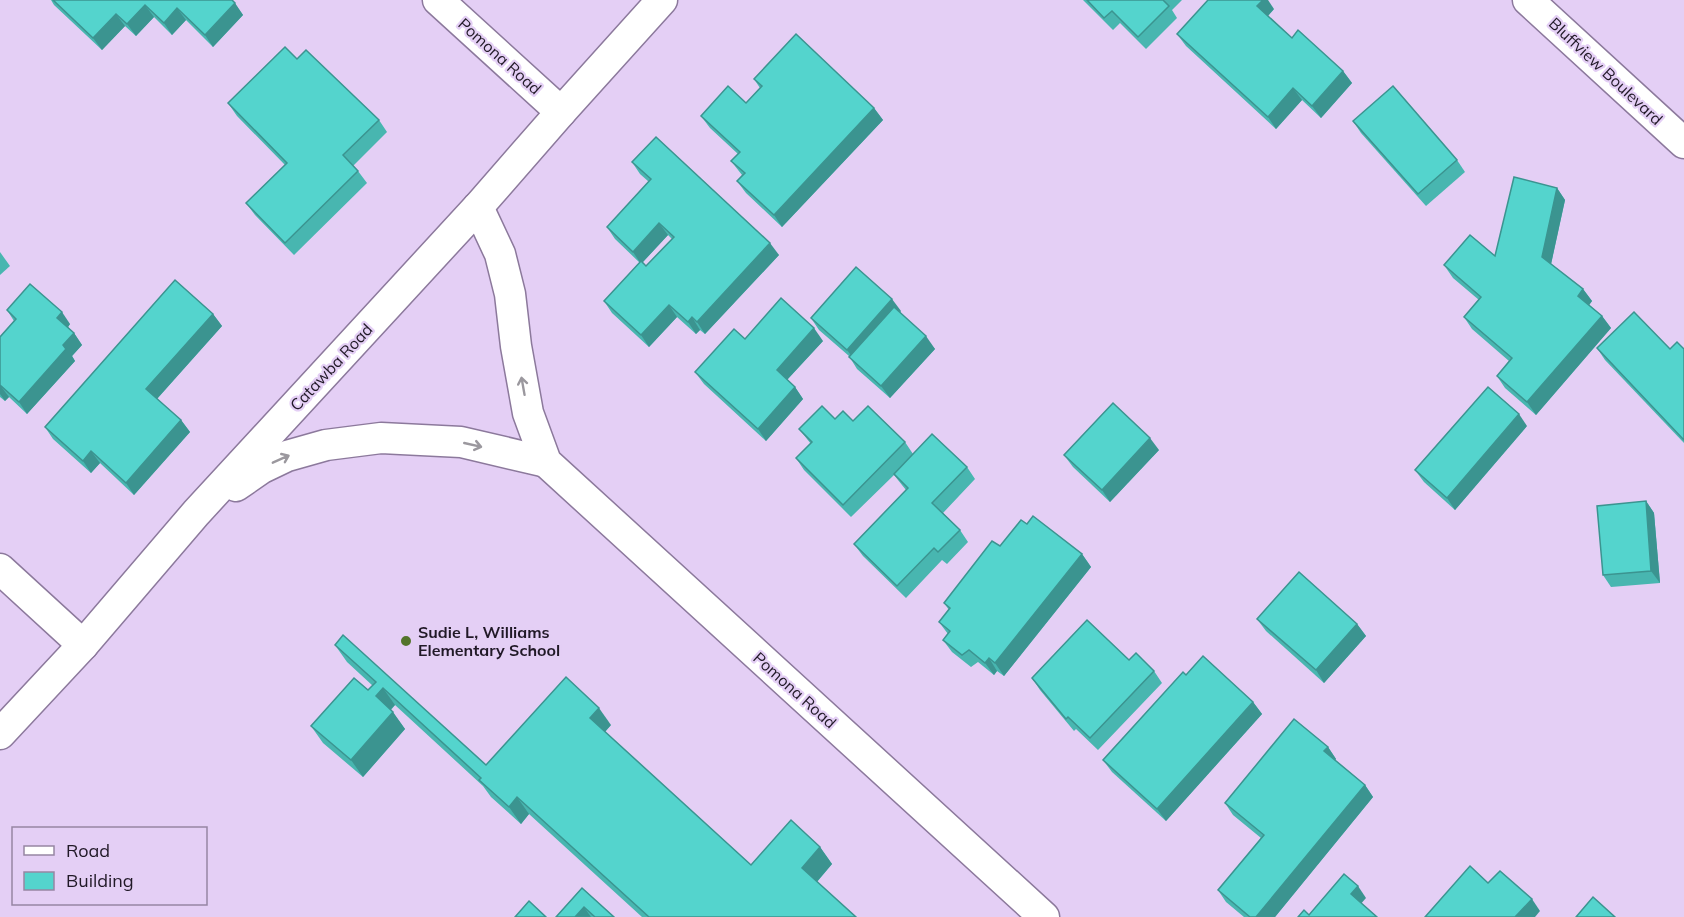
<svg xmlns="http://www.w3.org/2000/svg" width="1684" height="917" font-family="Mulish,sans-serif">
	<rect width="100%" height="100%" fill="#e4cff5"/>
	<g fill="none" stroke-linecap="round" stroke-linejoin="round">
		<g stroke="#8c799c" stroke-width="33">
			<g id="street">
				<polyline points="438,0 561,112"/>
				<polyline points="1528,0 1684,143"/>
				<polyline points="478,207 500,254 510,294 516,346 528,413 546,462 1044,917"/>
				<polyline points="236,486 262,468 287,456 326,445 381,438 461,442 546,462"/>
				<polyline points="0,569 83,645"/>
				<polyline points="0,734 83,645 196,513 478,207 561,112 662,0"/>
			</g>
		</g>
		<use href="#street" stroke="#fff" stroke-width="30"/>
	</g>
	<g fill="#48b6b0" fill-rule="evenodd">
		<polygon points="51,0 233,0 233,1 243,15 213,47 186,20 172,35 154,17 136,36 125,26 102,50 54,5"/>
		<polygon points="1083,0 1182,0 1172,10 1177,18 1146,49 1120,23 1113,30"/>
		<polygon points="1274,9 1268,16 1292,38 1343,71 1352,83 1321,118 1302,100 1276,129 1186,46 1177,34"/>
		<polygon points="297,59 379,120 387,132 353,166 358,171 367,183 294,255 255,215 246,203 285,165 237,116 228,103"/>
		<polygon points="754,79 874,108 883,120 782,227 746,193 737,181 742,175 731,161 738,154 710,128 701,116 746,103 760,88"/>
		<polygon points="1353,121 1457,160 1465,172 1426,206 1361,133"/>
		<path d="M632,162L779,255L705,334L700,330L696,334L677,317L649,347L612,313L604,301L640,263L615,239L607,227L649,182L640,174ZM668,235L672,239L646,266L643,262Z"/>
		<polygon points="1557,188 1565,200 1551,264 1583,289 1592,301 1589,305 1602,316 1611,328 1536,415 1505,388 1497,376 1509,361 1472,329 1464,317 1479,300 1453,278 1444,265 1495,256"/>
		<polygon points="0,252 10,266 0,275"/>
		<polygon points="7,310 70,324 68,327 74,333 82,345 72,356 75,361 27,414 9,397 5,401 0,397 0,337 14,321"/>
		<polygon points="901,311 900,312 935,349 890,398 857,369 849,356 819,330 811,318"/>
		<polygon points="213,314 222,326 157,399 181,420 190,432 134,495 100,463 91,473 53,439 45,427"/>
		<polygon points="745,339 823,341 787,380 795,387 803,399 766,441 704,384 695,372"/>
		<polygon points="1597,348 1684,349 1684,443 1605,360"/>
		<polygon points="853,421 905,442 913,454 967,467 975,479 943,513 960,530 968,542 947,564 942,560 906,598 863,556 854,544 906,490 894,475 851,517 804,470 796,458 811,444 799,429"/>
		<polygon points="1527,426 1455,510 1424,482 1415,470"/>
		<polygon points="1159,450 1110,502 1073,467 1064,455"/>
		<polygon points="1646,501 1654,513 1660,583 1611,587 1603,575"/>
		<polygon points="1027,524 1082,554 1091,567 1004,676 997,671 994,675 978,662 971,667 952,652 943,640 948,634 939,622 949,610 944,603 1000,546"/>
		<polygon points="1257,619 1357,624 1366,636 1324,683 1266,631"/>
		<polygon points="335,645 486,765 611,725 605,732 751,865 820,847 832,864 817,882 856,917 642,917 529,814 521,824 491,797 483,786 395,705 391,710 405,729 363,777 323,743 311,726 368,690 373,686 347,662"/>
		<polygon points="1154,671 1162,683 1098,750 1076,729 1074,731 1040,690 1032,678"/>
		<polygon points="1186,675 1253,702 1262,714 1166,821 1112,772 1103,760"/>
		<polygon points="1328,747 1336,759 1335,760 1365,785 1373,797 1275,917 1244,917 1226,902 1218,890 1261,838 1233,815 1225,803"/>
		<polygon points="582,888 614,917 556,917"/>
	</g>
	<g fill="#3b9490">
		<polygon points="1263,0 1268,0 1274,9 1266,18 1257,6"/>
		<polygon points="235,3 243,15 213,47 205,35"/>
		<polygon points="145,5 154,17 136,36 127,24"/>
		<polygon points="177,8 186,20 172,35 164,23"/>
		<polygon points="116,14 125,26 102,50 93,38"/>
		<polygon points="1343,71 1352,83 1321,118 1312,106"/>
		<polygon points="1293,88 1302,100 1276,129 1268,117"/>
		<polygon points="874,108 883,120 782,227 774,215"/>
		<polygon points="1557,188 1565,200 1550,269 1542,257"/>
		<polygon points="659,223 668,235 641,264 633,252"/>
		<polygon points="770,243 779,255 705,334 697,322"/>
		<polygon points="1583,289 1592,301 1587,308 1578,296"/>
		<polygon points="892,299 901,311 856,362 847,350"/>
		<polygon points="669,305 677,317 649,347 641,335"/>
		<polygon points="62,312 70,324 66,330 57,318"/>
		<polygon points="213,314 222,326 155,401 146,389"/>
		<polygon points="1602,316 1611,328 1536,415 1527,402"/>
		<polygon points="692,317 700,330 696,334 688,322"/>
		<polygon points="814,328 823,341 785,382 777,370"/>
		<polygon points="74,333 82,345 72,356 75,361 27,414 19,402 63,345"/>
		<polygon points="926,336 935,349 890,398 881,386"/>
		<polygon points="0,385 9,397 5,401 0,394"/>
		<polygon points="795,387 803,399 766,441 758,429"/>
		<polygon points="1519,414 1527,426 1455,510 1447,498"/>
		<polygon points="181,420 190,432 134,495 126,483"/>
		<polygon points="1150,438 1159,450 1110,502 1102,490"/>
		<polygon points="91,451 100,463 91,473 83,461"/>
		<polygon points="1646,501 1654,513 1660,583 1651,571"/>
		<polygon points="1082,554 1091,567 1004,676 995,663"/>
		<polygon points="1357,624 1366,636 1324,683 1316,670"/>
		<polygon points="989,658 997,671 994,675 985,663"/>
		<polygon points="383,688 395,705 387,713 376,696"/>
		<polygon points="1253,702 1262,714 1166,821 1157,809"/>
		<polygon points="599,708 611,725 602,735 590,718"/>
		<polygon points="393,712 405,729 363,777 351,760"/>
		<polygon points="1328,747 1336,759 1333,763 1324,751"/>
		<polygon points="1365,785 1373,797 1275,917 1256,917"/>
		<polygon points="517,797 529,814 521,824 509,807"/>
		<polygon points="820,847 832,864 814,885 802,868"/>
		<polygon points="1358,886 1366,898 1359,906 1351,894"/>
		<polygon points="1532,899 1540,911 1535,917 1515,917"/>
		<polygon points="584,907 591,917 575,917"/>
	</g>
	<g fill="#54d4cd" stroke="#3b9490" stroke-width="1.5">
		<polygon points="53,0 232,0 235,3 205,35 177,8 164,23 145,5 127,24 116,14 93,38"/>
		<polygon points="1087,0 1163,0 1169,6 1138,37 1112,11 1104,18"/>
		<polygon points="1208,0 1263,0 1257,6 1292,38 1298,30 1343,71 1312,106 1293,88 1268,117 1177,34"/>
		<polygon points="796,34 874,108 774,215 737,181 745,173 731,161 740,152 701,116 728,86 746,103 762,86 754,79"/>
		<polygon points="285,47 297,59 306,50 379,120 343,155 358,171 285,243 246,203 287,163 228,103"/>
		<polygon points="1393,86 1457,160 1418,194 1353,121"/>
		<polygon points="656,137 770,243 697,322 692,317 688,322 669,305 641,335 604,301 641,261 646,266 674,237 659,223 633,252 607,227 651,179 632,162"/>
		<polygon points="1514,177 1557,188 1542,257 1583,289 1578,296 1602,316 1527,402 1497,376 1512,358 1464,317 1481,297 1444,265 1470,235 1495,256"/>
		<polygon points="856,267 892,299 847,350 811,318"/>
		<polygon points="175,280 213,314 146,389 181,420 126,483 91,451 83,461 45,427"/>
		<polygon points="30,284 62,312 57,318 74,333 63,345 66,349 19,402 0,385 0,337 16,319 7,310"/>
		<polygon points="781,298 814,328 777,370 795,387 758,429 695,372 734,329 745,339"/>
		<polygon points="894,307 926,336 881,386 849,357"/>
		<polygon points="1634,312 1670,349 1677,342 1684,349 1684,440 1597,348"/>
		<polygon points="1488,387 1519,414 1447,498 1415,470"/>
		<polygon points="1113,403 1150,438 1102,490 1064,455"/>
		<polygon points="822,406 835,419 843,411 853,421 868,406 905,442 843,505 796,458 812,442 799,429"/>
		<polygon points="932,434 967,467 932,503 960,530 938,552 934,548 897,586 854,544 908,488 894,474"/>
		<polygon points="1646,501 1651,571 1603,575 1597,506"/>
		<polygon points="1033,516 1082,554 995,663 989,658 985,663 969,650 962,655 943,640 950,631 939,622 950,608 944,603 992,541 1000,546 1021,520 1027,524"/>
		<polygon points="1299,572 1357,624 1316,670 1257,619"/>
		<polygon points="1087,620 1129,660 1136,653 1154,671 1090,738 1068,717 1066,719 1032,678"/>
		<polygon points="343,635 486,765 566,677 599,708 590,718 751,865 791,820 820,847 802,868 856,917 649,917 517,797 509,807 479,780 481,778 383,688 376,696 393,712 351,760 311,726 354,678 368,690 376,682 335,645"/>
		<polygon points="1203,656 1253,702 1157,809 1103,760 1183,672 1186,675"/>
		<polygon points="1294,719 1328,747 1324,751 1365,785 1256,917 1250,917 1218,890 1264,835 1225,803"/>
		<polygon points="1470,866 1488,883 1500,871 1532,899 1515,917 1425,917"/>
		<polygon points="1344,874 1358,886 1351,894 1377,917 1298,917 1304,910 1309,915"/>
		<polygon points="582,888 614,917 595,917 584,907 575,917 556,917"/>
		<polygon points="1593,897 1615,917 1576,917"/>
		<polygon points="529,901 546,917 515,917"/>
	</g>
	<defs><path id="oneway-shaft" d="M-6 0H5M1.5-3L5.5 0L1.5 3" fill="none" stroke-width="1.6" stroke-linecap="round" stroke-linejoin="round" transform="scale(1.5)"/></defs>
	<g stroke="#9b989e">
		<use href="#oneway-shaft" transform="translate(523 386) rotate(-100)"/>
		<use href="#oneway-shaft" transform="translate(473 445) rotate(13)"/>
		<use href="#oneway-shaft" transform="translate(281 459) rotate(-24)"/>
	</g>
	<circle fill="#53742b" stroke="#e4cff5" stroke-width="2" cx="406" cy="641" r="6"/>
	<g text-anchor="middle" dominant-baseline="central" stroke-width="4.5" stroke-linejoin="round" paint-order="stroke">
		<g font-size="16" fill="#211927" stroke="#e4cff5">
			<text transform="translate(500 56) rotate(42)">Pomona Road</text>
			<text transform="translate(1606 71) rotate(43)">Bluffview Boulevard</text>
			<text transform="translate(331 367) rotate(-47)">Catawba Road</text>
			<text transform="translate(795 690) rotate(42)">Pomona Road</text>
		</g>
		<g font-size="16" font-weight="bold" fill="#211927" stroke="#e4cff5" text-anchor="start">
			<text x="418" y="632">Sudie L, Williams<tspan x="418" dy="18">Elementary School</tspan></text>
		</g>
	</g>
	<rect x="12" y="827" width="195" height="78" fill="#e4cff5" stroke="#9686a3" stroke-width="1.5"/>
	<rect x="24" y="846" width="30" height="9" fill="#ffffff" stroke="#9686a3" stroke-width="1.5"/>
	<text x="66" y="857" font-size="18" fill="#211927">Road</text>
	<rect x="24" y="872" width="30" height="18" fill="#54d4cd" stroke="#9686a3" stroke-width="1.5"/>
	<text x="66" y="887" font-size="18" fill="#211927">Building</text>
</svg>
